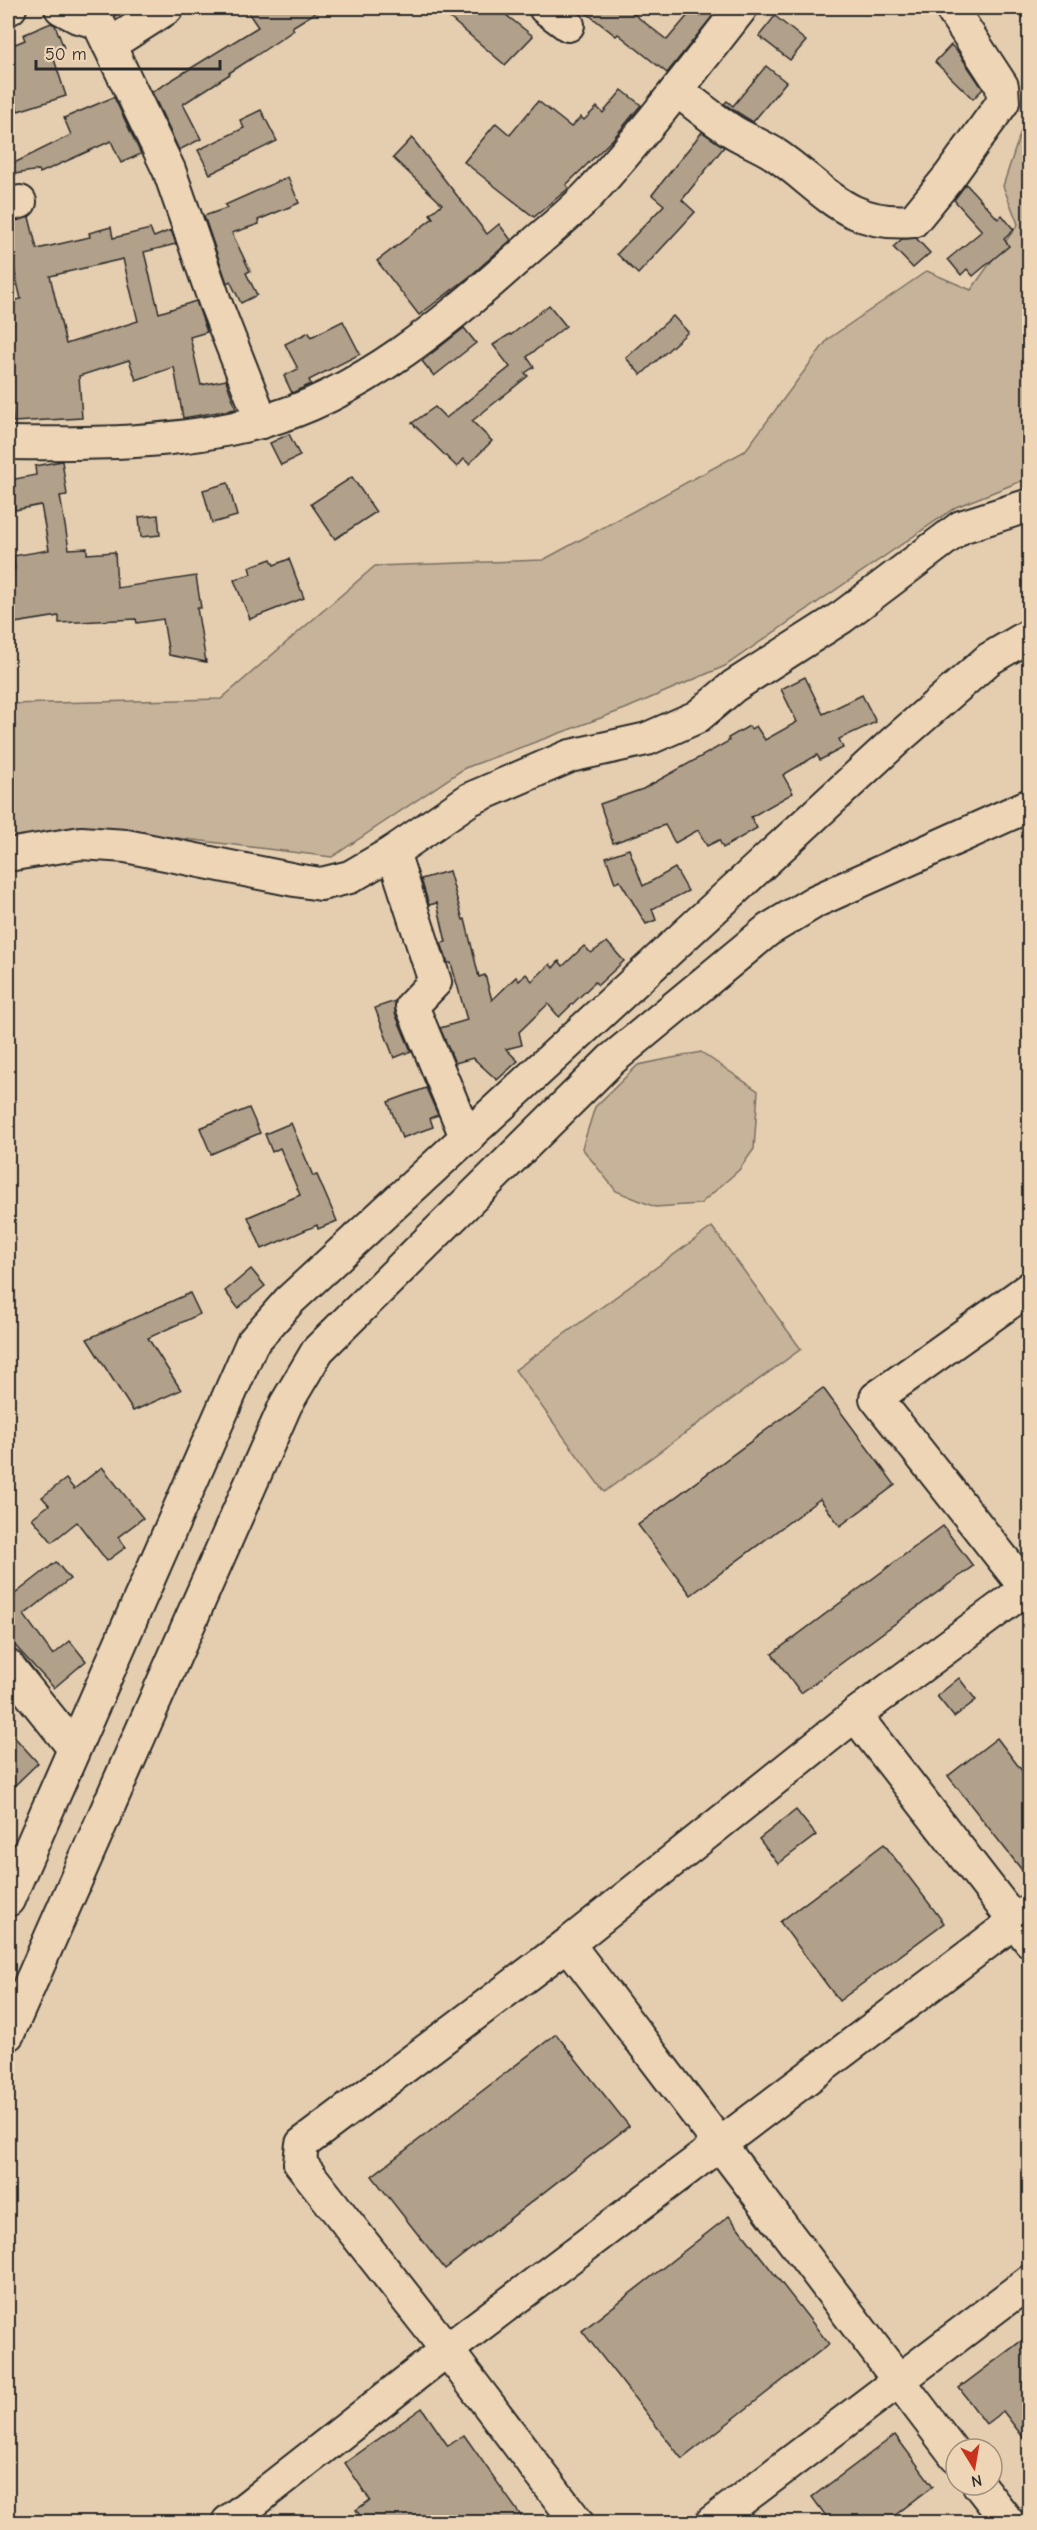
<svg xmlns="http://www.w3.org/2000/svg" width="1037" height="2530" font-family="'Comic Neue',sans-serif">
	<rect width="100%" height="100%" fill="#e5ceaf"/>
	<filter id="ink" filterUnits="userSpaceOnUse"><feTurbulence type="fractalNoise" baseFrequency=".0167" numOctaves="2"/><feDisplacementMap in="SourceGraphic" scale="12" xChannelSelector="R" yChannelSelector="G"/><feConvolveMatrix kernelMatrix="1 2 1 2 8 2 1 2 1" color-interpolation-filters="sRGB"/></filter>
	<g filter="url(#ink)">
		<g fill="#c7b39a" stroke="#796f62" stroke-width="1.5">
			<polygon points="1029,107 1029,478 956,507 725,666 625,709 465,768 332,857 80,826 8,838 8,704 221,699 375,566 543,560 745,451 828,339 927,271 971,290 1018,224 1003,186"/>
			<polygon points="701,1052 758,1091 754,1149 739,1170 700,1204 655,1207 616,1191 582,1148 595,1107 638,1065"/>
			<polygon points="712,1227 801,1349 604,1492 515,1370"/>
		</g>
		<g fill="#b1a08a" stroke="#2b2b2b" stroke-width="1.5" fill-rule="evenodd">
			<polygon points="245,8 323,8 292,27 294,30 263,51 229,73 230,74 183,104 201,139 179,150 152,92 258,27"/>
			<polygon points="438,8 497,8 533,36 505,65"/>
			<polygon points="580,8 626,8 667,40 694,8 719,8 667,73 618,34 616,36"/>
			<polygon points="775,16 806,41 790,60 759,36"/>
			<polygon points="51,23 55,25 64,48 52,53 66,96 18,111 8,79 8,47 25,40 23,35"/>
			<polygon points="951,45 958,52 983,89 973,99 935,62"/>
			<polygon points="766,66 786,82 753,122 724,104 727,101 733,106"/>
			<polygon points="622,90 641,105 613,139 566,185 569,188 534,217 464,162 496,123 510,135 538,101 571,127 581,117 584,120 597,107 603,113"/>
			<polygon points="114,97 141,154 121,163 111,141 40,173 39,170 8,175 8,166 71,135 64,118"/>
			<polygon points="261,110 277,141 210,174 198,150 244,128 240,120"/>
			<polygon points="702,132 724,147 682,200 695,212 638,274 617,254 664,205 652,195"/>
			<polygon points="412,138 487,234 499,224 511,240 469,277 419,315 377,261 433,218 430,214 442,204 393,158"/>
			<polygon points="288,177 299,203 258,220 259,224 232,233 250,271 246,273 257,295 241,303 230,281 227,283 204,216 227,208 225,205"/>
			<polygon points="966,184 998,219 1002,215 1014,230 1004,239 1009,246 973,276 967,269 961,275 948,259 982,231 954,200"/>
			<path d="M29,217L37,249L90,237L89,233L111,227L113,238L150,229L154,237L171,230L176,244L144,252L159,313L196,301L207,332L190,337L201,385L226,380L236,409L183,418L174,367L136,380L129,360L79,376L82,418L13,422L9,354H8V302L21,299L11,256L8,222ZM123,259L138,321L66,344L50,276Z"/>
			<polygon points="916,238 930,253 913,268 893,247 902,239"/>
			<polygon points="549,305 566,326 527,357 534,367 525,373 528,376 472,421 492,441 469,464 464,459 457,467 412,423 435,407 446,418 510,367 493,345 510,334 511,335"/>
			<polygon points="673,316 688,332 641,375 626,358"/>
			<polygon points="343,321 360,354 309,380 311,384 292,393 284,376 298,369 285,344 309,332 311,337"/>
			<polygon points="464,328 476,343 434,376 422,361"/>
			<polygon points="289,434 300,456 281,465 270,443"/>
			<polygon points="62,461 67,495 60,496 69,549 87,548 87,554 115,552 117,588 196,576 201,608 197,608 206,662 169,655 163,619 137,623 136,619 59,623 59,616 8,624 8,571 15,569 13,556 49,550 41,505 15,510 10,480 36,475 35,466"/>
			<polygon points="352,477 376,512 335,539 311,504"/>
			<polygon points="228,483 237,516 212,523 203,490"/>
			<polygon points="158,515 160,535 141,537 139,517"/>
			<polygon points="271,559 274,565 289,559 304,598 250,619 234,580 251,574 249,567"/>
			<polygon points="805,677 823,714 862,695 876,722 839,739 843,748 820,760 817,755 783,775 793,793 751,817 757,828 723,848 719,840 707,846 698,830 675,843 665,825 613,843 600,804 643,789 729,741 728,738 749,726 751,729 756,726 765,740 797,722 781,689"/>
			<polygon points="629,849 643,886 675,868 688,891 652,909 656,920 646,924 620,881 615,883 606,857"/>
			<polygon points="449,871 463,920 465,919 479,977 485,975 492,1000 516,977 519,981 526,974 532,981 550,964 553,968 559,961 563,966 584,946 591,953 607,942 624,961 598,985 595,982 559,1017 548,1004 519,1032 522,1045 506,1049 518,1061 497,1080 473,1058 455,1063 440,1028 467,1020 451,963 448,963 441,943 446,942 437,903 429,905 421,879"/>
			<polygon points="395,1001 395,1013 411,1051 394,1058 375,1008"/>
			<polygon points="426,1088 438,1115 430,1118 433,1127 402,1138 388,1102"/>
			<polygon points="249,1108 260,1133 211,1154 200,1128"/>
			<polygon points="291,1123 313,1176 317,1175 337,1221 318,1229 317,1225 262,1249 248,1217 300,1195 280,1148 272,1152 265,1134"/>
			<polygon points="251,1269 265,1286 238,1308 225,1291"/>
			<polygon points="190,1293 200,1314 148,1338 181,1390 133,1411 87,1339"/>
			<polygon points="823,1388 895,1485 840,1526 820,1499 691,1595 638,1525"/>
			<polygon points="102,1467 143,1518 118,1537 126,1547 107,1561 77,1522 52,1542 32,1518 49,1505 42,1497 66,1479 74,1489"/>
			<polygon points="943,1526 973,1566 801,1693 772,1654"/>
			<polygon points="56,1562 70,1579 24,1615 53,1655 70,1641 86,1661 54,1688 8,1638 8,1593 11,1597"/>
			<polygon points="959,1678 976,1700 954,1717 937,1696"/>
			<polygon points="8,1730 38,1763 8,1792"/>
			<polygon points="997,1738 1029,1780 1029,1879 948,1776"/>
			<polygon points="796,1810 816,1835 778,1864 759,1839"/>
			<polygon points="884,1844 944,1923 839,2001 780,1922"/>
			<polygon points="556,2034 629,2126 445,2269 372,2176"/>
			<polygon points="729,2216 829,2344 682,2459 582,2331"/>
			<polygon points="1029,2335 1029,2445 1003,2411 986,2424 959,2388"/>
			<polygon points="422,2408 448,2446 464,2435 526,2523 365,2523 356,2510 370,2500 345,2463"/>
			<polygon points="895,2435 933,2486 885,2523 831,2523 812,2497"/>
		</g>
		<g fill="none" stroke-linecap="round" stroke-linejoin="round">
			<g stroke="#2b2b2b" stroke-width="36">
				<g id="minor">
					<polyline points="61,8 78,17 98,22"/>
					<polyline points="97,8 98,22 169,170 215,302 262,422"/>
					<polyline points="545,8 568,25"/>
					<polyline points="8,9 10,8"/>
					<polyline points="109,45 167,8"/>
					<path d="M677,90C695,104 713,119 732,131C745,139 760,145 773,153C823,186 844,227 913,221L949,177L1003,102L1002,86L951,8"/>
					<polyline points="8,205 20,202"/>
					<path d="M8,443C94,444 176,444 260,422C359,397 454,316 528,249C549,230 573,212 592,191C645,133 693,69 741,8"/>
					<polyline points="393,852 435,982 412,1006 467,1139"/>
					<polyline points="8,855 81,843 126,846 295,880 321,884 350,877 393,852 470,799 570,756 647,739 697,717 734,686 842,617 961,527 1030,505"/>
					<polyline points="1026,1588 876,1398 1030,1288"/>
					<polyline points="8,1666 73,1747"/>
					<polyline points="855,1715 1030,1941"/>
					<polyline points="8,1900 252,1343 289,1301 894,742 989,659 1030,635"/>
					<polyline points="568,1944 956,2456"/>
					<polyline points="8,2034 286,1404 318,1350 611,1060 768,930 816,901 1030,805"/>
					<polyline points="979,2485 1008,2522"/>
					<polyline points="228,2522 447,2350 1030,1910"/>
					<polyline points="577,2522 447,2350 300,2163 302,2144 568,1944 855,1715 1030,1586"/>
					<polyline points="712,2522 1030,2281"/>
				</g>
			</g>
			<use href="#minor" stroke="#edd5b5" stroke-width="32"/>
		</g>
	</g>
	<rect width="1037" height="2530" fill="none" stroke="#edd5b5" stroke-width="30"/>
	<rect x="15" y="15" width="1007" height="2500" fill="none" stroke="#2b2b2b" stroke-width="2" filter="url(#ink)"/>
	<g transform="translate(974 2467) rotate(169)"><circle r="28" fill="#edd5b5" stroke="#9f917e" stroke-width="1.5"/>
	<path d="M0-4.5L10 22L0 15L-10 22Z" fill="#c8321e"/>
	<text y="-9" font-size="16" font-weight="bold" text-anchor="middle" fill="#2b2b2b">N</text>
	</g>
	<path d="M36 60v9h184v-9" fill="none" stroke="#2b2b2b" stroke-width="3"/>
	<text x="45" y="60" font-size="18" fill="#2b2b2b" stroke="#edd5b5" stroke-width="4.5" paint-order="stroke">50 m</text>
</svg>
